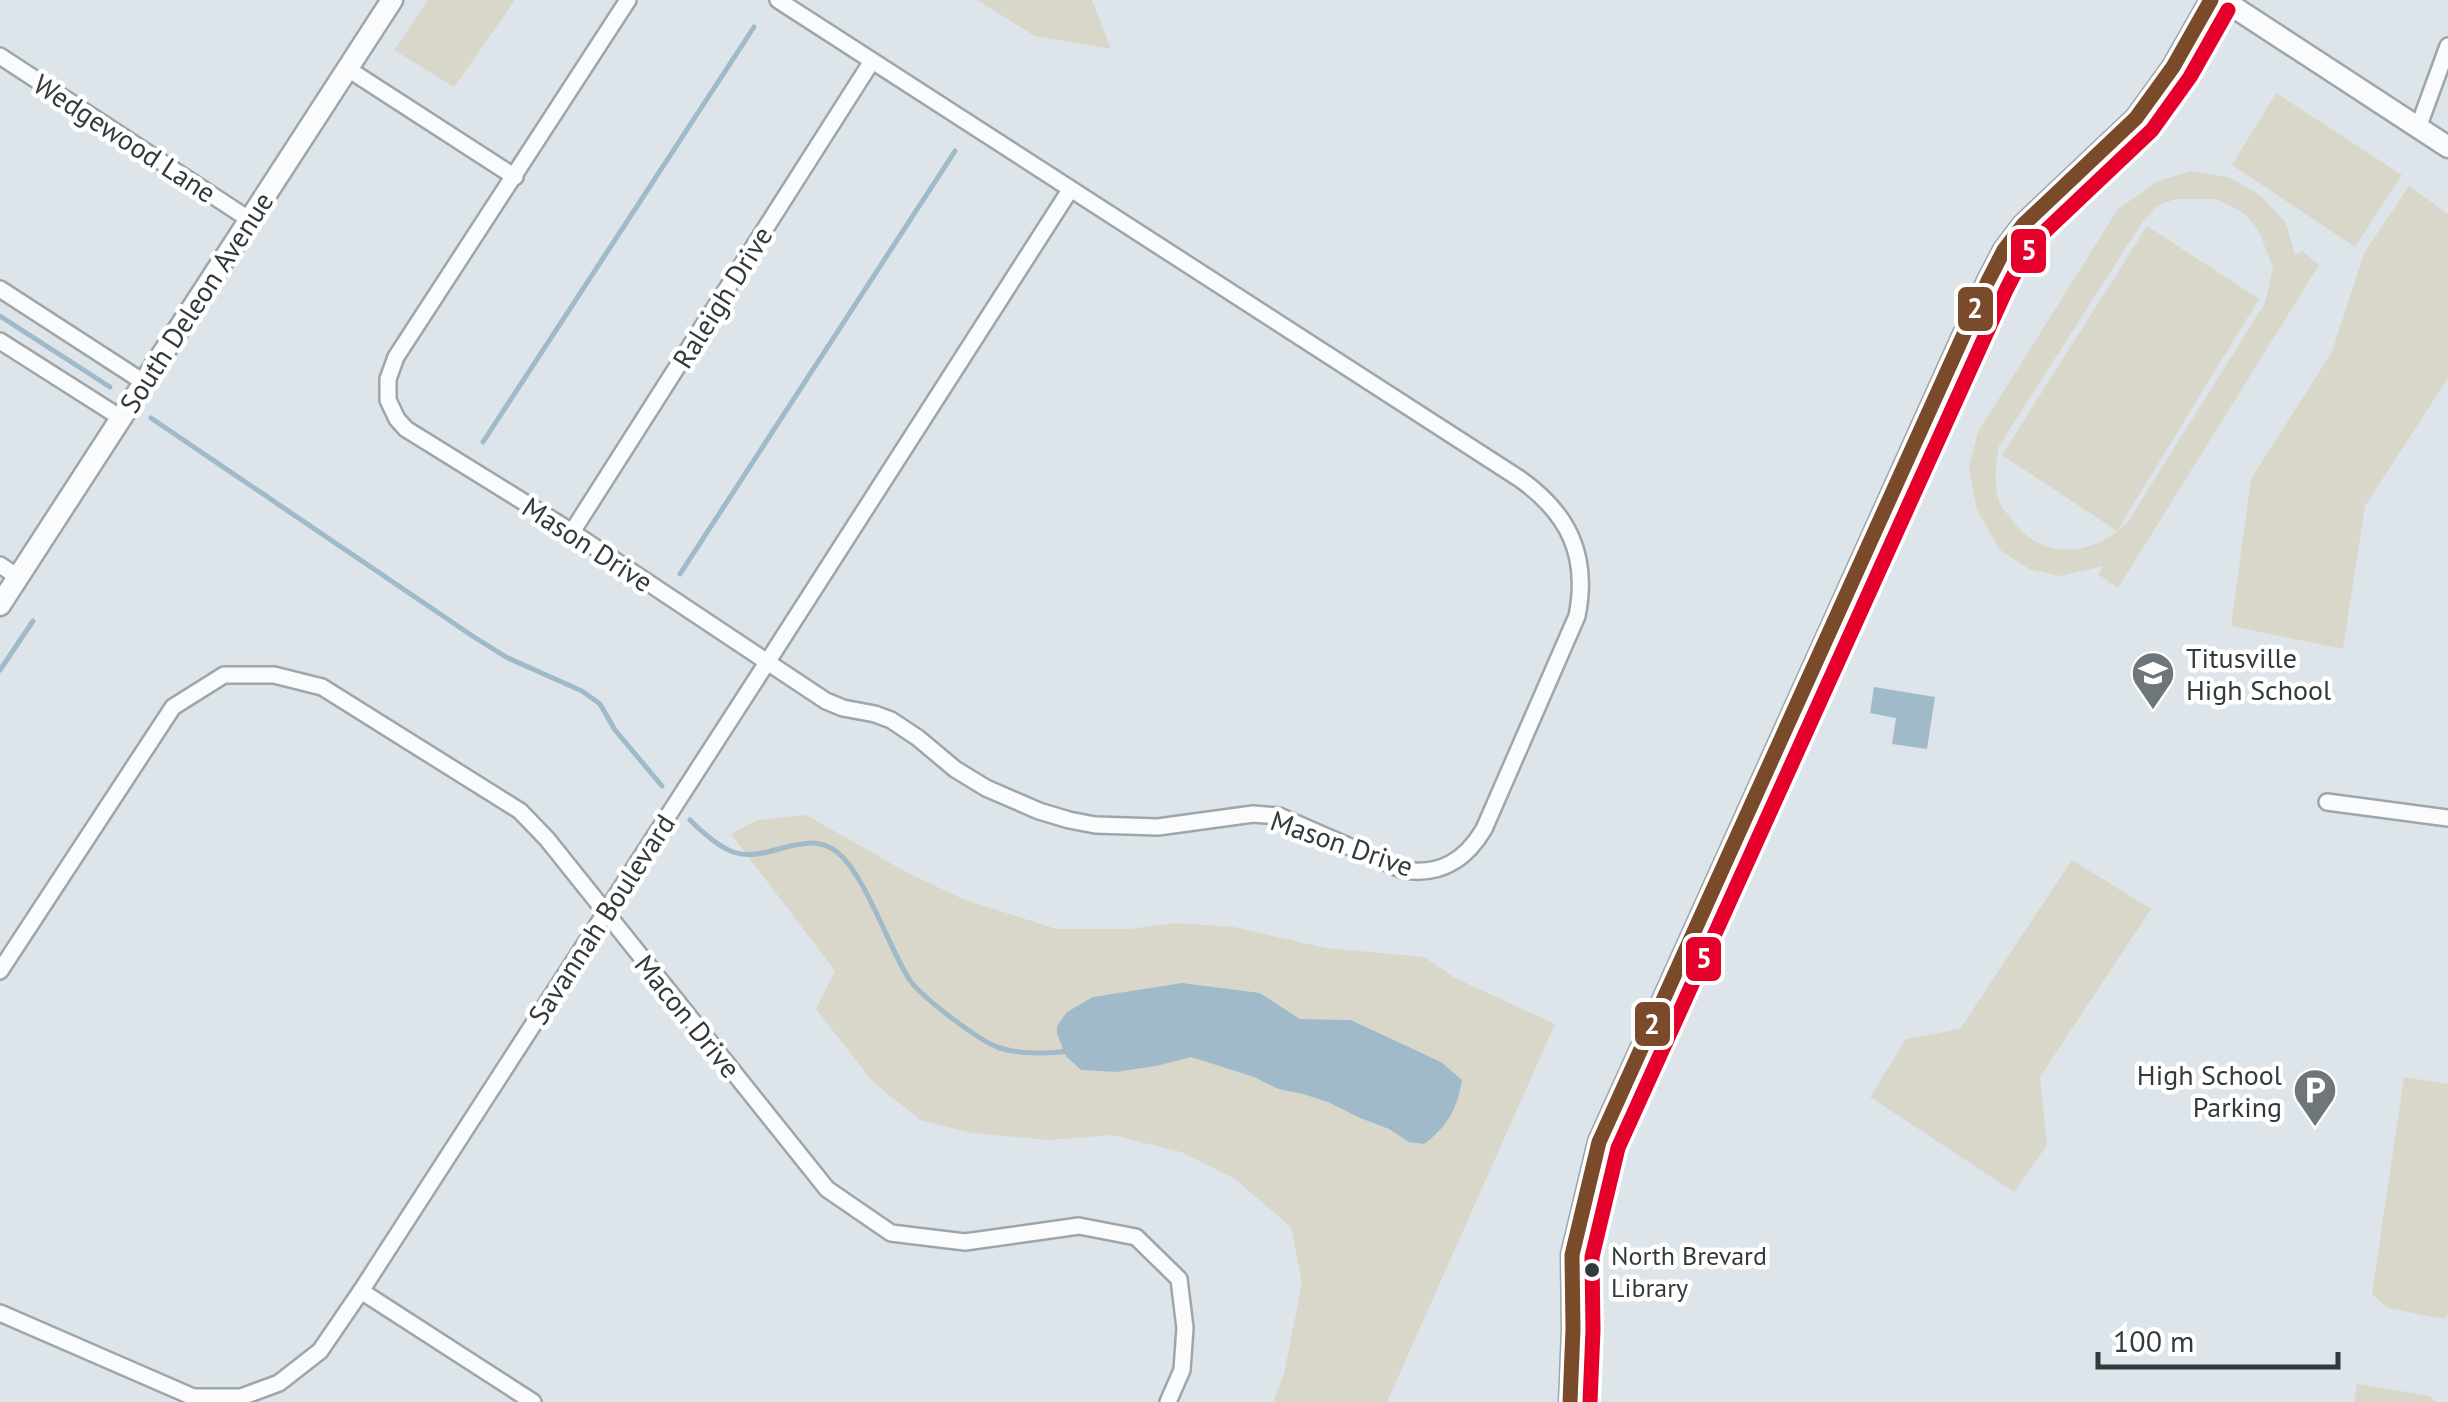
<svg xmlns="http://www.w3.org/2000/svg" width="2448" height="1402" font-family="'PT Sans',sans-serif">
	<rect width="100%" height="100%" fill="#dde5ea"/>
	<g fill="#d9d7ca" fill-rule="evenodd">
		<polygon points="428,0 515,0 454,87 394,50"/>
		<polygon points="977,0 1092,0 1111,49 1035,36"/>
		<polygon points="2276,93 2402,175 2355,247 2232,165"/>
		<path d="M2193,171L2231,178L2261,196L2286,223L2295,255L2302,251L2319,265L2118,588L2098,574L2103,566L2060,576L2029,569L2000,550L1977,510L1969,468L1978,432L2118,209L2158,181ZM2176,199H2217L2245,214L2259,231L2273,268L2265,303L2127,523C2093,556 2043,562 2012,520C2008,514 2001,508 1999,501C1993,483 1996,464 1999,446L2143,221L2158,205Z"/>
		<polygon points="2409,186 2448,214 2448,378 2365,506 2343,649 2231,626 2251,479 2332,352 2364,253"/>
		<polygon points="2147,226 2259,299 2117,531 2002,455"/>
		<path d="M806,815L908,873L963,899L1056,929H1129L1176,923L1234,927L1326,948L1424,957L1455,978L1555,1024L1387,1402H1273L1284,1374L1302,1283L1291,1227L1235,1179L1181,1152L1112,1135L1049,1140L972,1133L920,1120L873,1082L816,1009L835,971L731,834L758,820ZM1260,993L1300,1019L1352,1020L1441,1062L1453,1074L1439,1133L1424,1144L1409,1142L1389,1129L1360,1118L1330,1103L1303,1094L1278,1089L1254,1077L1191,1056L1156,1066L1116,1072L1082,1070Z"/>
		<polygon points="2072,860 2151,909 2040,1077 2047,1145 2014,1192 1870,1097 1906,1039 1960,1029"/>
		<polygon points="2404,1077 2448,1084 2448,1314 2444,1319 2388,1308 2372,1294"/>
		<polygon points="2357,1384 2431,1396 2435,1402 2354,1402"/>
	</g>
	<g fill="#a0bac9">
		<polygon points="1874,687 1935,697 1927,749 1892,744 1896,718 1870,713"/>
		<path d="M1182,983L1260,993L1300,1019L1351,1020L1441,1062L1462,1080C1458,1107 1447,1128 1424,1144L1409,1142L1389,1129L1360,1118L1330,1103L1303,1094L1278,1089L1254,1077L1191,1057L1156,1066L1116,1072L1081,1070L1066,1056L1057,1034V1026L1067,1012L1093,997Z"/>
	</g>
	<g fill="none" stroke-linecap="round" stroke-linejoin="round">
		<g stroke="#a0bac9" stroke-width="5">
			<polyline points="0,316 110,387"/>
			<polyline points="151,418 474,637 506,657 582,691 600,704 615,730 662,786"/>
			<polyline points="483,442 754,27"/>
			<polyline points="680,574 955,151"/>
			<polyline points="0,670 33,621"/>
			<path d="M690,820C702,832 717,846 733,852C768,864 804,827 837,852C865,874 888,946 909,979C920,996 980,1042 1000,1048C1020,1054 1048,1054 1069,1051"/>
		</g>
		<g stroke="#9fa6aa" stroke-width="20">
			<g id="minor">
				<path d="M628,0L396,357L388,379V400L397,419L406,429L572,532L826,701L843,708L875,714L891,720L918,738L955,769L986,788L1039,811L1069,820L1095,825L1158,827L1253,814L1279,816L1403,870C1440,876 1465,861 1484,829L1577,616C1589,556 1569,514 1520,479L778,0"/>
				<polyline points="0,56 250,220"/>
				<polyline points="348,69 515,177"/>
				<polyline points="2418,128 2448,46"/>
				<polyline points="0,289 145,383"/>
				<polyline points="0,341 121,418"/>
				<polyline points="572,532 872,61"/>
				<polyline points="0,565 18,577"/>
				<polyline points="2327,802 2448,818"/>
				<polyline points="0,971 173,707 224,675 274,675 322,687 520,811 547,839 827,1189 891,1233 965,1242 1079,1226 1136,1237 1179,1279 1185,1328 1182,1370 1168,1402"/>
				<polyline points="361,1291 533,1402"/>
				<polyline points="0,1313 193,1397 241,1397 279,1383 320,1351 361,1291 768,661 1070,190"/>
			</g>
		</g>
		<g stroke="#9fa6aa" stroke-width="25">
			<g id="tertiary">
				<polyline points="2223,0 2448,147"/>
				<polyline points="0,605 392,0"/>
				<polyline points="1570,1402 1573,1329 1572,1255 1599,1142 1988,281 2004,250 2023,225 2136,118 2173,67 2211,0"/>
			</g>
		</g>
		<use href="#minor" stroke="#fafbfc" stroke-width="15"/>
		<use href="#tertiary" stroke="#fafbfc" stroke-width="20"/>
		<g stroke="#fff" stroke-width="22">
			<polyline id="bus-1" points="1570,1402 1573,1329 1572,1255 1599,1142 1988,281 2004,250 2023,225 2136,118 2173,67 2211,0"/>
		</g>
		<g stroke="#fff" stroke-width="22">
			<polyline id="bus-2" points="1590,1402 1593,1330 1592,1257 1618,1148 2006,290 2021,261 2038,238 2152,130 2190,77 2228,10"/>
		</g>
		<use href="#bus-1" stroke="#7a4b2a" stroke-width="15"/>
		<use href="#bus-2" stroke="#e4002b" stroke-width="15"/>
	</g>
	<defs>
		<g id="school-pin" transform="scale(2.25)"><path d="M0 17L-7.5 6A9.5 9.5 0 1 1 7.5 6Z" fill="#6e767a" stroke="#fff"/><path d="M0-5L7-2L0 1L-7-2ZM-4 1L0 2.5L4 1V4Q0 6-4 4Z" fill="#fff"/></g>
		<g id="parking-pin" transform="scale(2.25)"><path d="M0 17L-7.5 6A9.5 9.5 0 1 1 7.5 6Z" fill="#6e767a" stroke="#fff"/><path d="M-3.5-5.5H1a3.5 3.5 0 0 1 0 7H-1V5.5H-3.5ZM-1-3.4V-.6H.8a1.4 1.4 0 0 0 0-2.8Z" fill="#fff"/></g>
	</defs>
	<g fill-rule="evenodd">
		<use href="#school-pin" x="2153" y="673"/>
		<use href="#parking-pin" x="2315" y="1090"/>
	</g>
	<circle fill="#333a3d" stroke="#fff" stroke-width="4" cx="1592" cy="1270" r="9"/>
	<g text-anchor="middle" dominant-baseline="central" stroke-width="9" stroke-linejoin="round" paint-order="stroke">
		<g font-size="26" fill="#333a3d" stroke="#fff" text-anchor="start">
			<text x="1611" y="1255">North Brevard<tspan x="1611" dy="32">Library</tspan></text>
		</g>
		<g font-size="28" fill="#333a3d" stroke="#fff">
			<text transform="translate(125 138) rotate(33)">Wedgewood Lane</text>
			<text transform="translate(722 297) rotate(-58)">Raleigh Drive</text>
			<text transform="translate(196 302) rotate(-57)">South Deleon Avenue</text>
			<text transform="translate(588 544) rotate(33)">Mason Drive</text>
			<text transform="translate(1342 843) rotate(19)">Mason Drive</text>
			<text transform="translate(601 919) rotate(-57)">Savannah Boulevard</text>
			<text transform="translate(688 1016) rotate(51)">Macon Drive</text>
		</g>
		<g font-size="28" fill="#333a3d" stroke="#fff" text-anchor="start">
			<text x="2186" y="657">Titusville<tspan x="2186" dy="32">High School</tspan></text>
			<text x="2282" y="1074" text-anchor="end">High School<tspan x="2282" dy="32">Parking</tspan></text>
		</g>
	</g>
	<g stroke="#fff" stroke-width="4">
		<rect x="2009" y="227" width="39" height="48" rx="10" fill="#e4002b"/>
		<rect x="1956" y="285" width="39" height="48" rx="10" fill="#7a4b2a"/>
		<rect x="1684" y="935" width="39" height="48" rx="10" fill="#e4002b"/>
		<rect x="1633" y="1000" width="39" height="48" rx="10" fill="#7a4b2a"/>
	</g>
	<g font-size="28" text-anchor="middle" font-weight="bold" fill="#fff">
		<text x="2029" y="260">5</text>
		<text x="1975" y="318">2</text>
		<text x="1704" y="968">5</text>
		<text x="1652" y="1034">2</text>
	</g>
	<path d="M2098 1352v15h240v-15" fill="none" stroke="#333a3d" stroke-width="5"/>
	<text x="2113" y="1352" font-size="30" fill="#333a3d" stroke="#ffffff" stroke-width="8" paint-order="stroke">100 m</text>
</svg>
